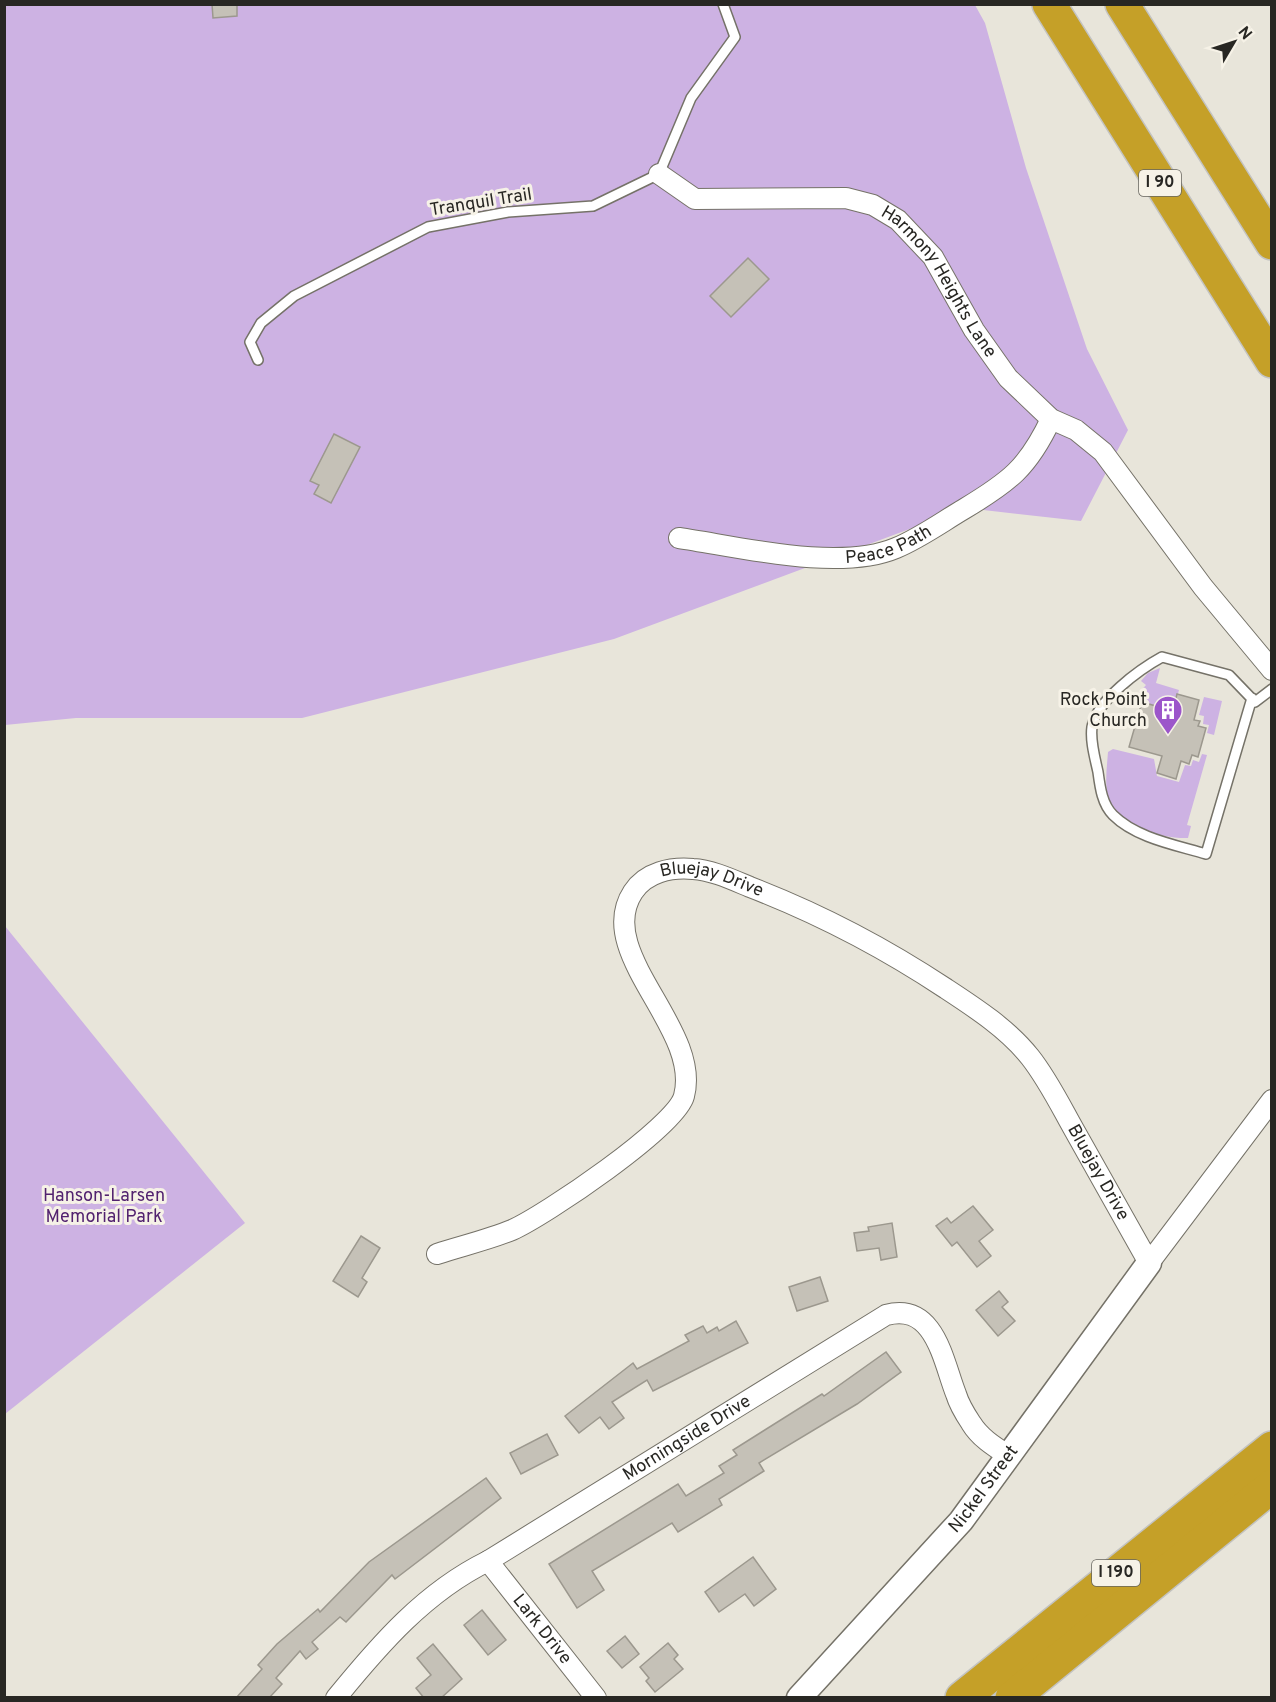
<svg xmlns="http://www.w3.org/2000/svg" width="1276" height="1702" font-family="Overpass,sans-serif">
	<rect width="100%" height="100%" fill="#e8e5da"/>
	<g fill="#cdb2e3">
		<polygon points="5,5 975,5 985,23 1026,168 1087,349 1128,430 1081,521 966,508 614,639 302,718 76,718 5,725"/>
		<polygon points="1160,668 1156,683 1179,690 1173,711 1142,702 1135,697 1146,685 1141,681 1148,673"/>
		<polygon points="1204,697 1222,701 1214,735 1207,733 1209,725 1203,724 1204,716 1199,715"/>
		<path d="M1113,749L1154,759L1157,776L1179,782L1185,765L1191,766L1193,760L1199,762L1202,754L1207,755L1187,825L1191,826L1188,838C1163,839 1119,826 1109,800C1104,786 1107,767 1108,752Z"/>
		<polygon points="5,926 245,1223 5,1414 4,1414"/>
	</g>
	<g fill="#c5c1b7" stroke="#9c988e" stroke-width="1.5">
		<polygon points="212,4 237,4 237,16 213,18"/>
		<polygon points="748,258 769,279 731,317 710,296"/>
		<polygon points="334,434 360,447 331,503 314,494 319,485 310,481"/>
		<polygon points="1177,694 1199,700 1194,720 1200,721 1198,726 1206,728 1198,757 1192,755 1189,764 1181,761 1176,779 1157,773 1162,756 1129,747 1142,702 1173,711"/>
		<polygon points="973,1206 993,1230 979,1241 991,1256 977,1267 957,1242 952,1246 936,1226 947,1218 951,1223"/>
		<polygon points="892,1223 897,1257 881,1260 879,1248 857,1251 854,1233 869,1231 868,1227"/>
		<polygon points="361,1236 380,1248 362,1278 367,1282 358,1297 333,1281"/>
		<polygon points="820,1277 828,1301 797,1311 789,1287"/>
		<polygon points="999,1291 1008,1302 1002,1307 1015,1321 998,1336 976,1310"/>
		<polygon points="736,1321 748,1343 653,1391 647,1380 612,1402 624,1418 609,1429 600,1417 579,1433 565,1416 633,1363 637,1369 689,1341 685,1335 703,1326 707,1333 717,1327 719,1331"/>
		<polygon points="886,1352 901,1372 857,1404 759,1463 764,1471 719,1499 722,1505 678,1532 672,1523 592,1571 604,1590 577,1608 549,1564 678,1484 686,1496 724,1473 719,1466 737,1455 733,1450 822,1394 824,1396"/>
		<polygon points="547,1434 558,1455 521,1474 510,1453"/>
		<polygon points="486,1478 501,1498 395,1579 392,1575 346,1622 340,1617 312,1642 318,1649 306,1659 300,1651 276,1678 282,1684 269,1698 236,1698 262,1669 258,1665 277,1644 318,1609 320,1612 369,1562"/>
		<polygon points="753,1557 776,1589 754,1606 745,1594 719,1612 705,1592"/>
		<polygon points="482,1610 506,1640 488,1655 464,1625"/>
		<polygon points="625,1636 639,1654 622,1668 607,1651"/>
		<polygon points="668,1643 678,1655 674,1659 683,1669 655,1692 646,1681 649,1678 640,1667"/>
		<polygon points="433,1644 462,1679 441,1698 424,1698 416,1688 431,1675 417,1658"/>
	</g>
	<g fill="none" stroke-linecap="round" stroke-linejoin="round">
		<g stroke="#757268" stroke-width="12">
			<g id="service">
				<polyline points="258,360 250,342 261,323 294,296 428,227 508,212 593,206 659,174 691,98 735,37 723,4"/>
				<path d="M1252,698L1206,854C1176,845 1136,838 1113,815C1102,804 1100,787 1098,772C1095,758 1090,741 1092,727C1096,701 1140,669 1162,657L1229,675L1255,702L1272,689"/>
			</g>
		</g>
		<g stroke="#757268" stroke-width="22">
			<g id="minor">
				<path id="s1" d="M659,174L695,199L846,198L873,205L898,220L933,257L974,330L1008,378L1051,419L1076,430L1103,452L1203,587L1272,670"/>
				<path id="s2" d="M679,538C740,547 839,572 896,548C920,538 942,522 964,509C1009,482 1028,468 1051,419"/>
				<path id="s3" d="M437,1254C461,1246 488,1240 512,1230C544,1216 676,1127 684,1096C702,1028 593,953 633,892C646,872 671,867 693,869C712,870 733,880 750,887C820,914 883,947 945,988C974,1007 1008,1029 1030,1057C1049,1081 1062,1109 1077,1135C1101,1178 1125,1220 1149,1263L1272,1100"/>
				<path id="s4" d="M488,1561L596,1698"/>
				<path id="s5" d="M336,1698C380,1644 425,1592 488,1561L886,1315C935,1302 943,1361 956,1394C959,1404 965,1414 971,1423C980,1438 995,1447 1009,1456"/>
			</g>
		</g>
		<g stroke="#757268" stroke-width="27">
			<g id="tertiary">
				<path id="s6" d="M799,1698L961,1521L1149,1263"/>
			</g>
		</g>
		<g stroke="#c3c3c1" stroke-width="36">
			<g id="motorway">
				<polyline points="1049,4 1272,361"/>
				<polyline points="1122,4 1272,243"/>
				<polyline points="962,1698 1272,1448"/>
				<polyline points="1012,1698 1272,1486"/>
			</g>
		</g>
		<use href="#service" stroke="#fff" stroke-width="9"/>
		<use href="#minor" stroke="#fff" stroke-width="20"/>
		<use href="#tertiary" stroke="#fff" stroke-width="24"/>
		<use href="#motorway" stroke="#c5a028" stroke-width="33"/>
	</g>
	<defs>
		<g id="building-pin" transform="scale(1.5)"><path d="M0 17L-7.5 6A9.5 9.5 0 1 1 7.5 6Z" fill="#9c56ca" stroke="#f6f2e7"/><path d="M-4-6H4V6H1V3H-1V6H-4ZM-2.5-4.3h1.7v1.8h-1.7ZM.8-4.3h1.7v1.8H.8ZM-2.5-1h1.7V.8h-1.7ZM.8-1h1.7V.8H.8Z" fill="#fff"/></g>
	</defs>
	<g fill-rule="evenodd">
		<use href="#building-pin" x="1168" y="710"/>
	</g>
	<g text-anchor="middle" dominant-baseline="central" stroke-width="6" stroke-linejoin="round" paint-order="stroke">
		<g fill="#f6f2e7" stroke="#66645e" stroke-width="1.5">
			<rect x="1139" y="170" width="42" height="26" rx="4.5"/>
			<rect x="1092" y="1560" width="48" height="26" rx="4.5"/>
		</g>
		<g font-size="16" font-weight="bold" fill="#282723">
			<text x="1160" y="183">I 90</text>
			<text x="1116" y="1573">I 190</text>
		</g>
		<g font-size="18" fill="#282723" stroke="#f6f2e7">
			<text transform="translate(481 203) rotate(-9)">Tranquil Trail</text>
			<text stroke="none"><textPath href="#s1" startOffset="326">Harmony Heights Lane</textPath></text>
			<text stroke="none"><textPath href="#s2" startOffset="213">Peace Path</textPath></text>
			<text stroke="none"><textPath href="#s3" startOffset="606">Bluejay Drive</textPath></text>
			<text stroke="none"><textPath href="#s3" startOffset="1110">Bluejay Drive</textPath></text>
			<text stroke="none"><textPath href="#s5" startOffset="440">Morningside Drive</textPath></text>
			<text stroke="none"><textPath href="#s6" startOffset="279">Nickel Street</textPath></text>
			<text stroke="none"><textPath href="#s4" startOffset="87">Lark Drive</textPath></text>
		</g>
		<g font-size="18" fill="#282723" stroke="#f6f2e7" text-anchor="end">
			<text x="1147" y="700">Rock Point<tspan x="1147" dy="21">Church</tspan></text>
		</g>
		<g font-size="18" fill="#52226f" stroke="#f6f2e7">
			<text x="104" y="1196">Hanson-Larsen<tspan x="104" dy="21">Memorial Park</tspan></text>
		</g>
	</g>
	<rect width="1276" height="1702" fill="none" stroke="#282723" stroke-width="12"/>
	<g transform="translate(1234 42) rotate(51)" stroke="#f6f2e7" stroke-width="4.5" paint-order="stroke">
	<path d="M0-4.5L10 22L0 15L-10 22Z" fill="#282723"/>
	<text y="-9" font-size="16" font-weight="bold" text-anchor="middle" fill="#282723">N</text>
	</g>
</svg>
